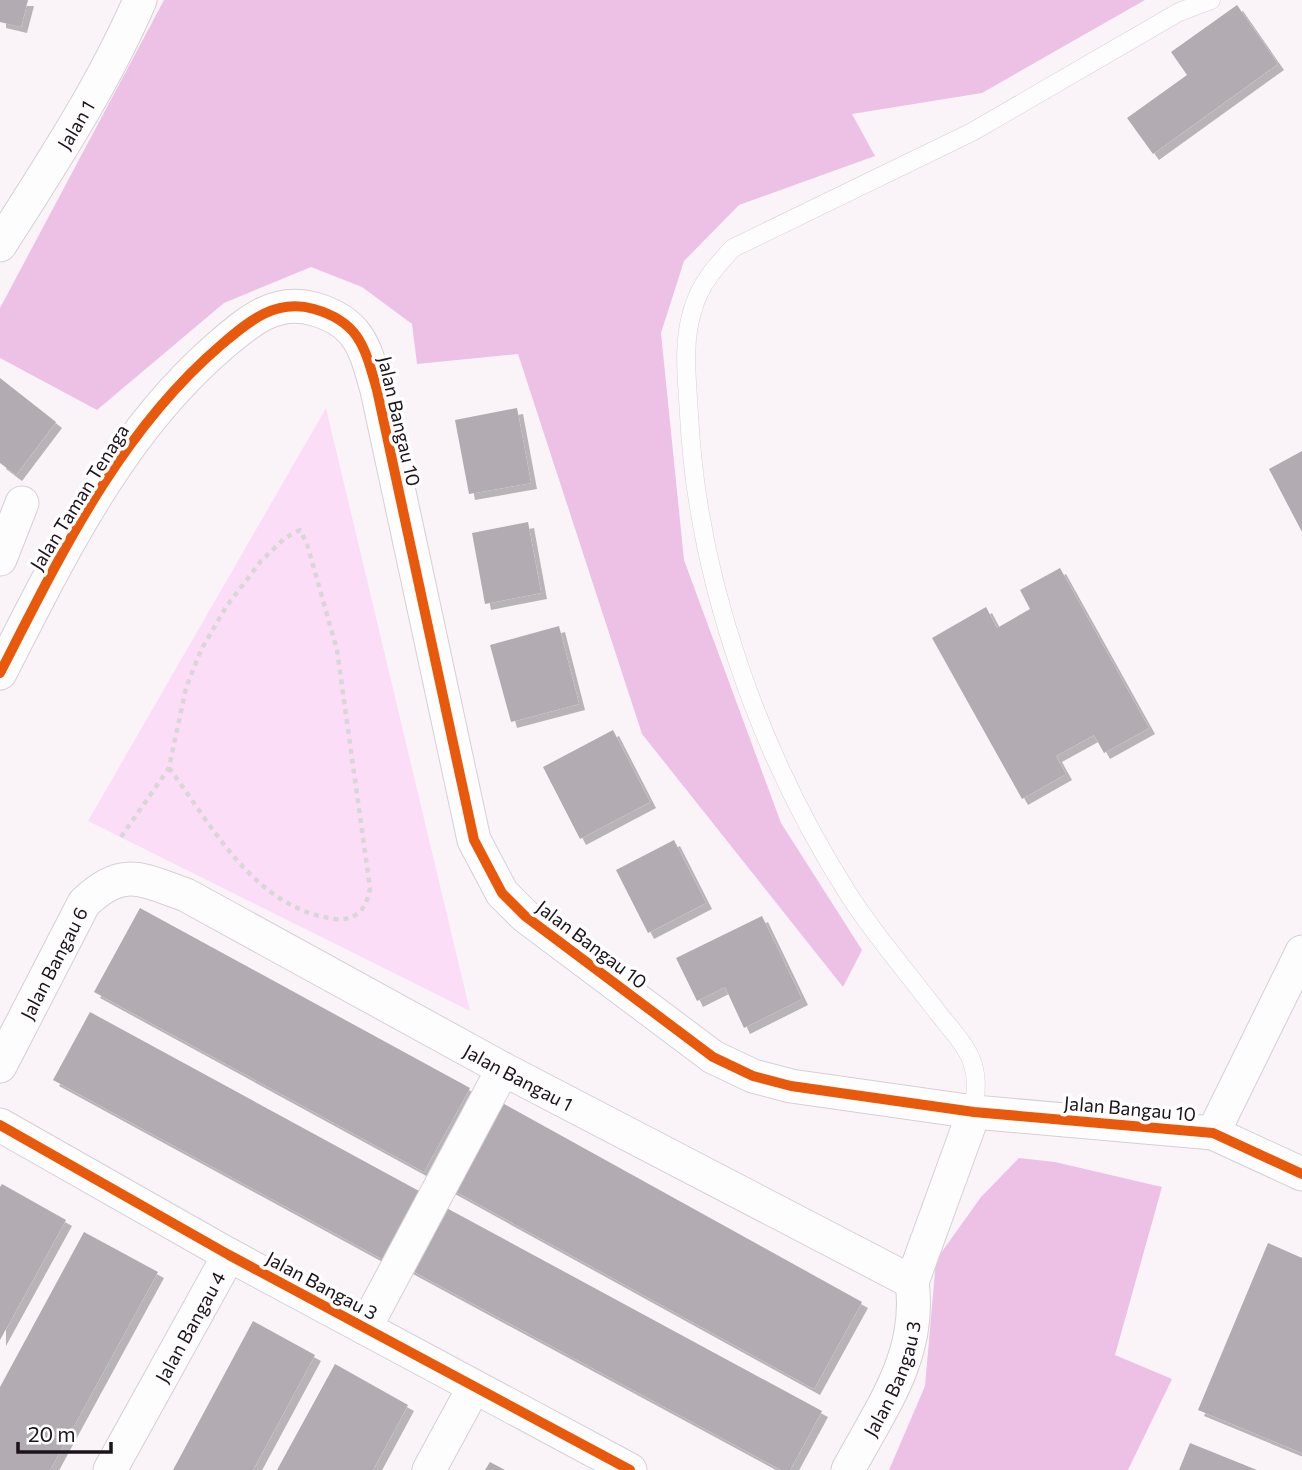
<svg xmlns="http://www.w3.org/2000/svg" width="1302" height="1470" font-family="Commissioner,sans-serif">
	<defs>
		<filter id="shadow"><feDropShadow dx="6" dy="6" stdDeviation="0" flood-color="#0004"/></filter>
	</defs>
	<rect width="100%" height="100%" fill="#faf4f9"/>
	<polygon fill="#fcddf7" points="326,408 470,1011 88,821"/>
	<g fill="#edc1e6">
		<polygon points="164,0 1145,0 982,93 852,114 875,156 739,205 684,261 661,333 684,560 781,823 862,950 843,987 642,734 518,354 417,364 412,324 362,287 311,267 224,303 97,410 0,358 0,308"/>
		<polygon points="1019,1158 1055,1162 1162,1187 1115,1355 1172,1379 1128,1470 889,1470 925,1386 936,1260 981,1197"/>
	</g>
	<g fill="#b2abb1" filter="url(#shadow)">
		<polygon points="0,0 28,0 21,27 0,22"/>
		<polygon points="1237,5 1278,64 1153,154 1127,118 1187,75 1171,52"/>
		<polygon points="0,378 56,422 16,475 0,463"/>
		<polygon points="517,408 531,483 469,494 455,420"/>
		<polygon points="1302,451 1302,532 1269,469"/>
		<polygon points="528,522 541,593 485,604 472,533"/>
		<polygon points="1060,568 1149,728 1104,753 1094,735 1056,756 1066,774 1022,799 932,638 986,607 997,628 1030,609 1020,590"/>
		<polygon points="559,626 579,704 511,722 490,645"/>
		<polygon points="613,730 650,802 580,839 543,767"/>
		<polygon points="674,840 706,903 648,933 616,870"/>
		<polygon points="140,908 470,1088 424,1172 94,992"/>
		<polygon points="762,916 802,999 744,1028 725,987 697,1001 676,958"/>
		<polygon points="90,1012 419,1191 382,1259 53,1080"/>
		<polygon points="497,1100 862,1302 814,1389 449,1188"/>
		<polygon points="2,1184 66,1220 0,1340 0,1187"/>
		<polygon points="441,1205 822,1411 790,1470 781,1470 407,1268"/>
		<polygon points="84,1232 158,1272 50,1470 0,1470 0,1387"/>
		<polygon points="1268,1243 1302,1258 1302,1453 1198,1410"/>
		<polygon points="253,1321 315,1355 253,1470 173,1470"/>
		<polygon points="335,1364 408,1405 373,1470 277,1470"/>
		<polygon points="1190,1443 1257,1470 1179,1470"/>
		<polygon points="490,1462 505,1470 485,1470"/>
	</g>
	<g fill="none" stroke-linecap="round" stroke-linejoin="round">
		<g stroke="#d6cfd5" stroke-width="19">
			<path id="service" d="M974,1112C975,1097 978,1081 973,1065C968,1047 950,1028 938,1013C909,974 875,936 849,895C760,756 697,579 689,414C687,378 682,343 693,309C700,284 716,266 733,248L972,132L1179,12L1211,0"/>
		</g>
		<g stroke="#d6cfd5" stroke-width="35">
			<g id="minor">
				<path id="s1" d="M0,245C50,166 103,86 140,0"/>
				<polyline points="0,559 22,503"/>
				<path d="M0,673C60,556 119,432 221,345C248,322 275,298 314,309C360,322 365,348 377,390L474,840L502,893L525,916L713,1057L753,1076L791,1086L974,1112L1213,1133L1302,1174"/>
				<path id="s2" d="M0,1066L84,903C122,866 141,879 186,895L503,1069L912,1282"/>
				<polyline points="0,1125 229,1255 630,1470"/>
				<polyline points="1213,1133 1302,952"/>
				<polyline points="365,1328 503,1069"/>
				<path id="s3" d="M110,1470L229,1255"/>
				<polyline points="429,1470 474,1387"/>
				<path id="s4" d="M848,1470C881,1408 922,1355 912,1282L974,1112"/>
			</g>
		</g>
		<path stroke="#d9d6d8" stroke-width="4.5" stroke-dasharray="5 5" stroke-linecap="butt" d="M121,837L169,768L186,688L201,650L226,607L261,561L285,538L300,530L307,544L337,650L370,888C367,908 357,921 335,919C254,908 214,828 169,768"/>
		<use href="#service" stroke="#fefdfe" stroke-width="18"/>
		<use href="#minor" stroke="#fefdfe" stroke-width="33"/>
		<g stroke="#fff" stroke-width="15">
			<g id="cycleway">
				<path d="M0,673C60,556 119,432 221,345C248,322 275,298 314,309C360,322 365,348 377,390L474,840L502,893L525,916L713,1057L753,1076L791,1086L974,1112L1213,1133L1302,1174"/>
				<polyline points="0,1125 229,1255 630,1470"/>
			</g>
		</g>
		<use href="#cycleway" stroke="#e8590c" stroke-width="10"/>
	</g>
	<g text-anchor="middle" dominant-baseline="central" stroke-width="7" stroke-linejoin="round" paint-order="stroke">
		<g font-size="19" fill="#1d131b" stroke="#fff">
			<text stroke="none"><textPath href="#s1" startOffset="142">Jalan 1</textPath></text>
			<text transform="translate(400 421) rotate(77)">Jalan Bangau 10</text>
			<text transform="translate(79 497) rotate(-58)">Jalan Taman Tenaga</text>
			<text transform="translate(592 944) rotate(37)">Jalan Bangau 10</text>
			<text stroke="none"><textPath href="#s2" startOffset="116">Jalan Bangau 6</textPath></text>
			<text stroke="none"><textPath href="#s2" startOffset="674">Jalan Bangau 1</textPath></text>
			<text transform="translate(1130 1108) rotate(5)">Jalan Bangau 10</text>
			<text transform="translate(322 1285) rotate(28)">Jalan Bangau 3</text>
			<text stroke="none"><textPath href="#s3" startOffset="164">Jalan Bangau 4</textPath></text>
			<text stroke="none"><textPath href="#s4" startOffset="102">Jalan Bangau 3</textPath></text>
		</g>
	</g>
	<path d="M18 1442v10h93v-10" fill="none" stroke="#1d131b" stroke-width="3.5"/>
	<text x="28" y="1442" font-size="21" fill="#1d131b" stroke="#ffffff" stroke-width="5" paint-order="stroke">20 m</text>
</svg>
